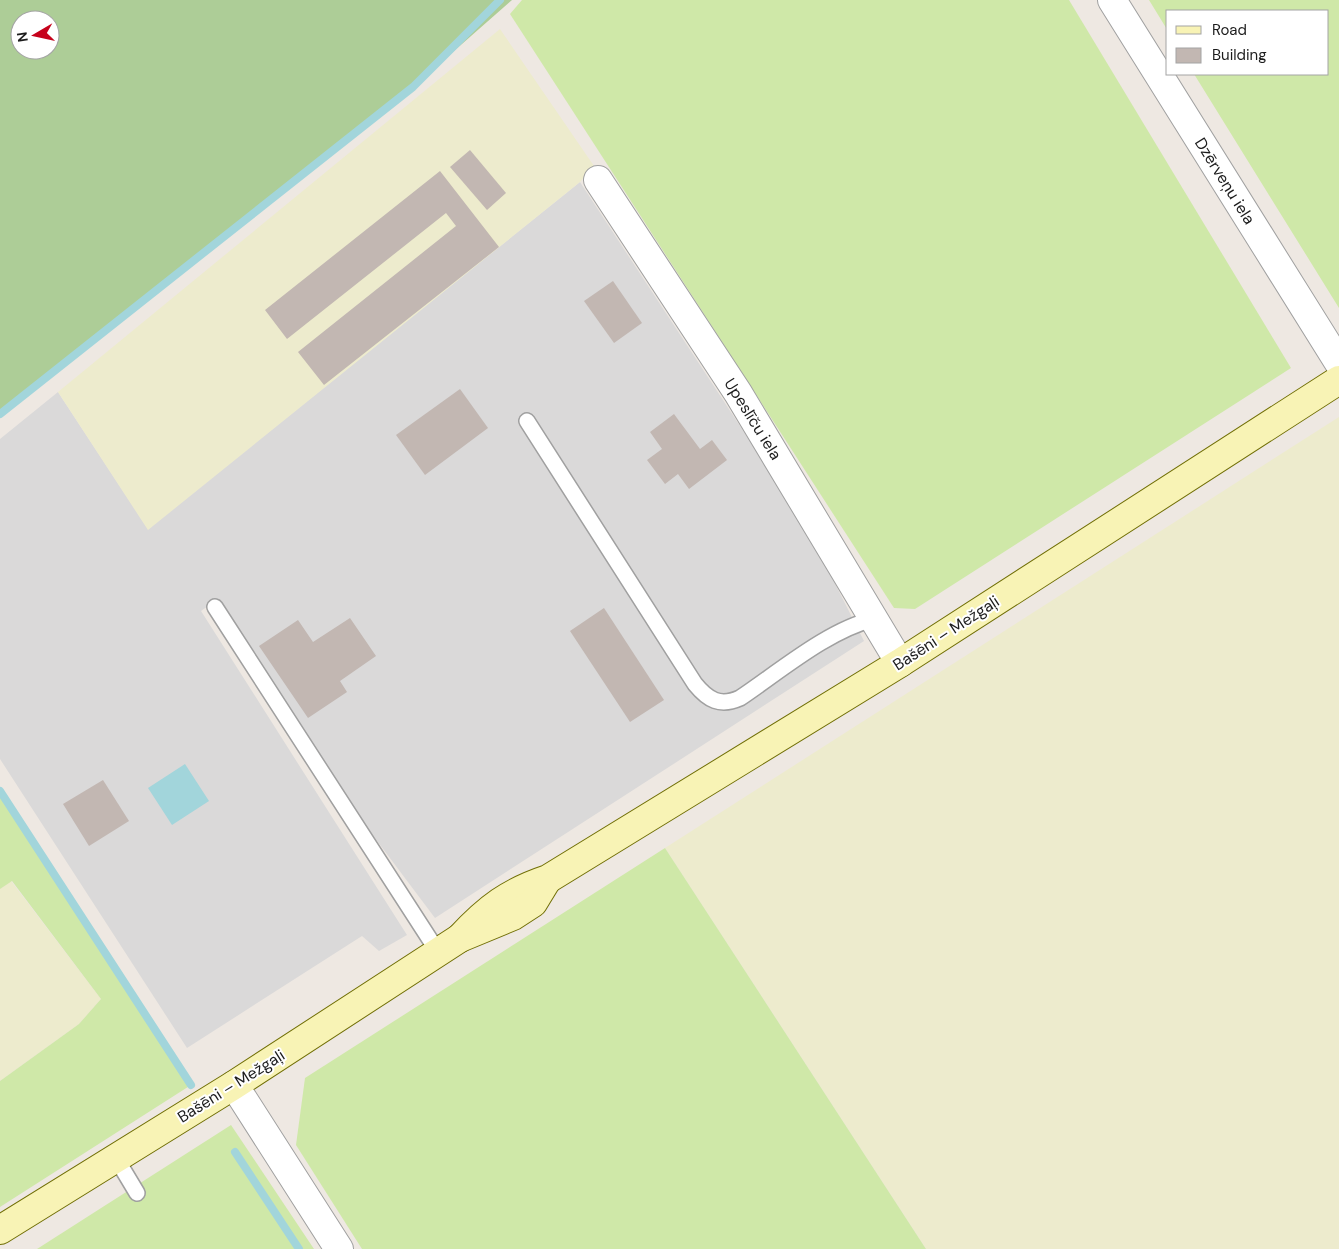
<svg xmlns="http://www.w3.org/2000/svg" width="1339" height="1249" font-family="'DM Sans',sans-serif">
	<rect width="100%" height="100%" fill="#eee8e2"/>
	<polygon fill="#dad9d9" points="580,182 807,528 864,641 435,918 323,769 218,599 201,611 407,935 379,951 362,936 187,1048 0,759 0,439 58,392 148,529"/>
	<g fill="#edebcd">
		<polygon points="500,29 594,166 580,182 148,530 58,392"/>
		<polygon points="1339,417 1339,1249 926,1249 665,848"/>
		<polygon points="11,881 101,999 79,1024 0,1081 0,889"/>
	</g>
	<g fill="#cfe8a8">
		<polygon points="522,0 1069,0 1291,368 915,609 894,608 510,14"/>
		<polygon points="1149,0 1339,0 1339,308 1194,74 1328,74 1328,11 1168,11 1168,31"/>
		<polygon points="0,791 191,1085 0,1207 0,1081 79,1024 101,999 12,881 0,889"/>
		<polygon points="665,848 926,1249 362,1249 296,1145 305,1078"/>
		<polygon points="231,1125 314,1249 37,1249"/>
	</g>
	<path fill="#adcd97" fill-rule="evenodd" d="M0,0H512L413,87L0,414ZM20,20H50V50H20Z"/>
	<polygon fill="#a2d5db" points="185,764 209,801 172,825 148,788"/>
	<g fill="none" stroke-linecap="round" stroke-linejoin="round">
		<g stroke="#a2d5db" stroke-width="8">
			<polyline points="0,414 413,87 500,0"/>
			<polyline points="0,791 191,1085"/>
			<polyline points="235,1152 299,1249"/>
		</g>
	</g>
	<g fill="#c2b7b2">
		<polygon points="470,150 506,193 487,210 450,167"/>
		<polygon points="440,171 499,247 324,385 298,352 456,226 446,213 287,339 265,310"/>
		<polygon points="613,281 642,323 614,343 584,301"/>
		<polygon points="460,389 488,428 425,475 396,435"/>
		<polygon points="674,414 700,449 712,440 727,460 689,489 678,474 665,484 647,460 662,449 650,432"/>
		<polygon points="604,608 664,700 630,722 570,631"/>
		<polygon points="350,618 376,656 340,681 347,692 308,718 259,646 298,620 313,642"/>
		<polygon points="103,780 129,821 89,846 63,804"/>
	</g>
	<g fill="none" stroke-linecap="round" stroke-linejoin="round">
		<g stroke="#a0a0a0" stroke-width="18">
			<g id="lane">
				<path d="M527,421L695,684C708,700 720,707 740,698C779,672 828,630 874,619"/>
				<polyline points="215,607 438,952"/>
				<polyline points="116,1158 137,1193"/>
			</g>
		</g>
		<g stroke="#a0a0a0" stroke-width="30">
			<g id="street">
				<polyline points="1112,0 1339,363"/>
				<polyline points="598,180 738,393 900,663"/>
				<polyline points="234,1085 339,1249"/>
			</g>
		</g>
		<g stroke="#716f06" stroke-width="30">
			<g id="secondary">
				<path d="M460,938C488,908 509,892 548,879L900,663L1339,380"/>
				<polyline points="0,1230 234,1085 460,938 513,916 533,903 547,880"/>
			</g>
		</g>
		<use href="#lane" stroke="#fff" stroke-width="15"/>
		<use href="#street" stroke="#fff" stroke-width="28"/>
		<use href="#secondary" stroke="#f8f3b5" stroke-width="28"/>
	</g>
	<g text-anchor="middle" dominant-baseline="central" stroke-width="4" stroke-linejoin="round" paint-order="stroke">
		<g font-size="16" fill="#1c1c1c" stroke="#fff">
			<text transform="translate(1225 181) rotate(58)">Dzērveņu iela</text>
			<text transform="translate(753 419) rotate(58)">Upeslīču iela</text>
			<text transform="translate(946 633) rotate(-33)">Bašēni – Mežgaļi</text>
			<text transform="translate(231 1086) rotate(-32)">Bašēni – Mežgaļi</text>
		</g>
	</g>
	<rect x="1166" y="10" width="162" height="65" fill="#ffffff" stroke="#a4a4a4"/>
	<rect x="1176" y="26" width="25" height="8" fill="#f8f3b5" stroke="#a4a4a4"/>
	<text x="1212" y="35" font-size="15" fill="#1c1c1c">Road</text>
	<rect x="1176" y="48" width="25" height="15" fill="#c2b7b2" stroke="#a4a4a4"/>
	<text x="1212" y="60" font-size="15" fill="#1c1c1c">Building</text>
	<g transform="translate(35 35) rotate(261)"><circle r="24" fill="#ffffff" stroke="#a4a4a4"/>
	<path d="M0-4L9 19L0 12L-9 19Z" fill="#c6021b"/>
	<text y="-8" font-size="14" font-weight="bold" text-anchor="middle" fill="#1c1c1c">N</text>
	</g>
</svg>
